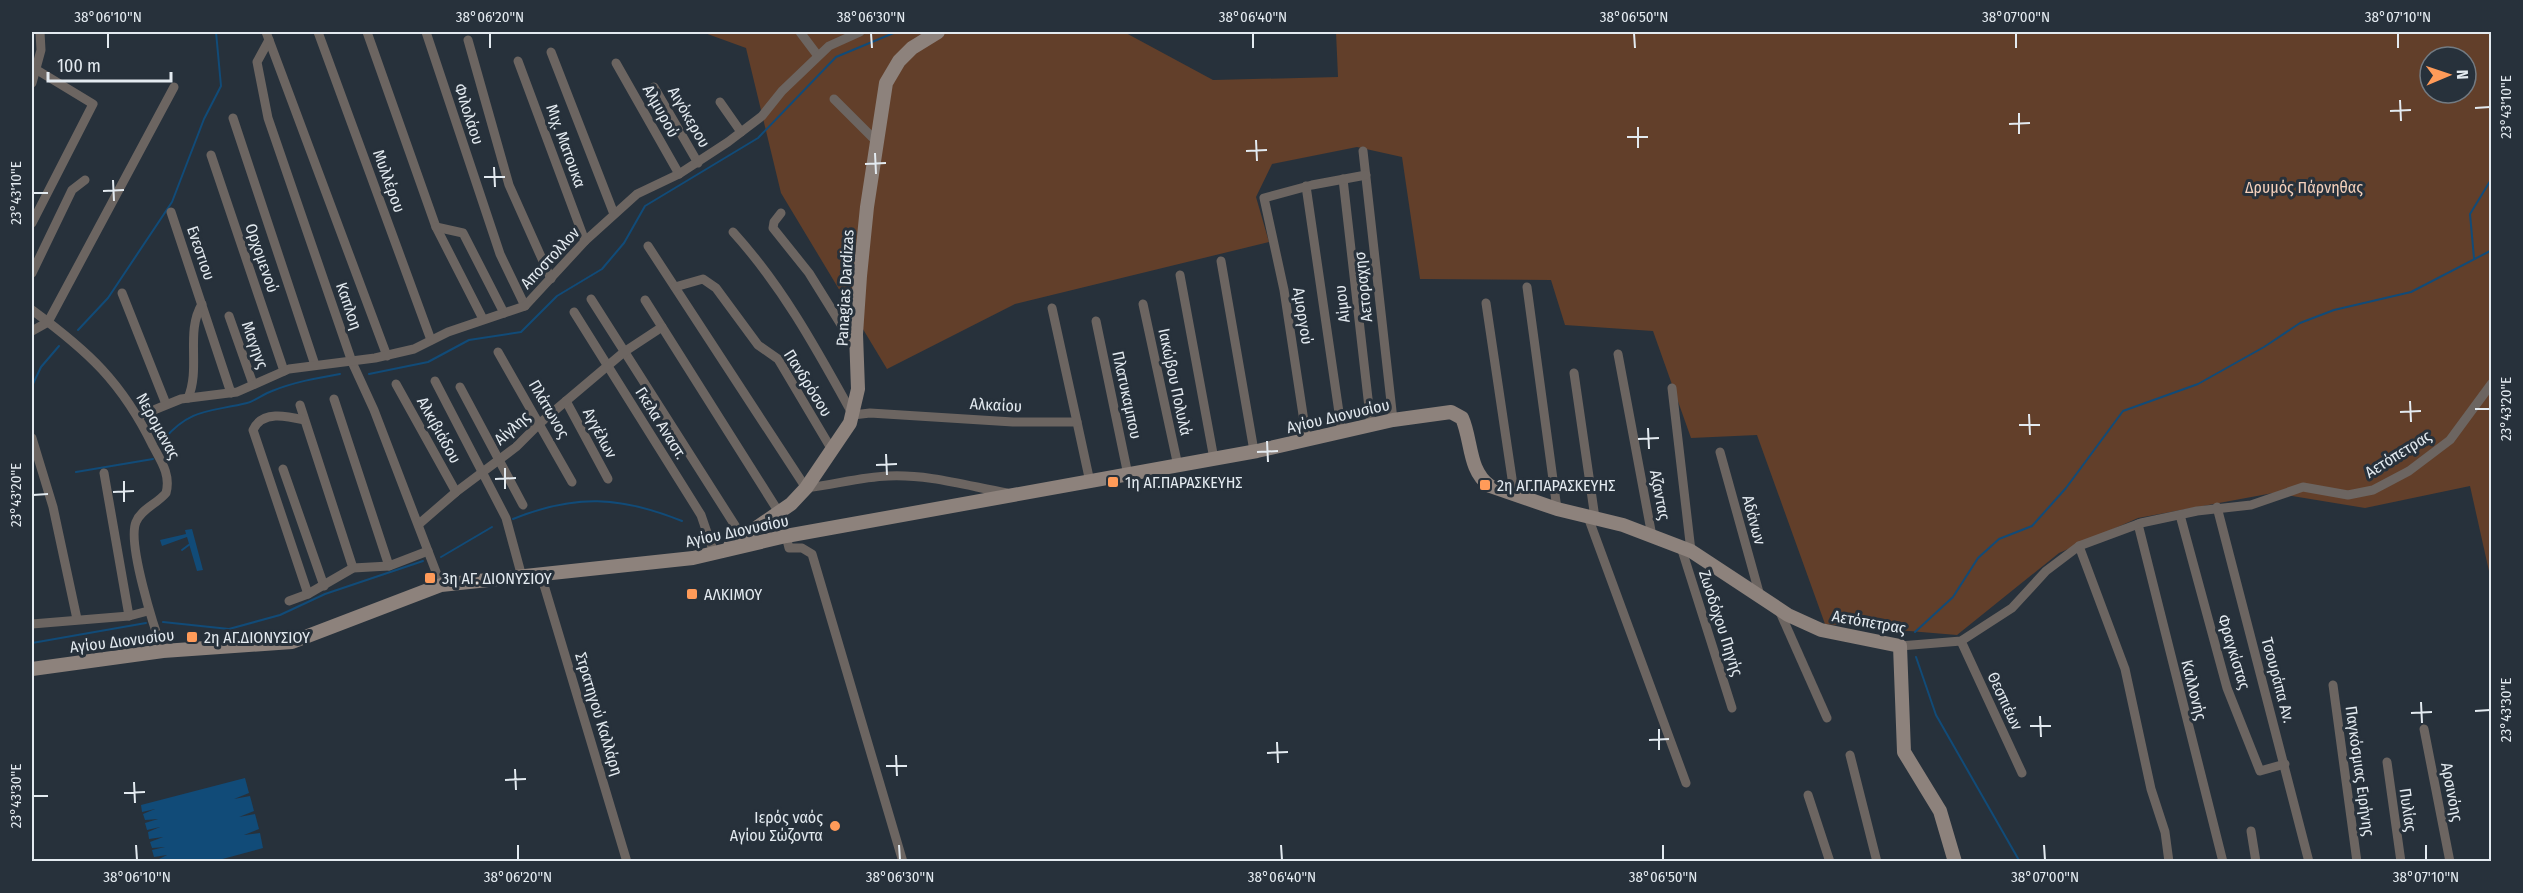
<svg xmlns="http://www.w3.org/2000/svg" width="2523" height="893" font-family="'Fira Sans Condensed',sans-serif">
	<rect width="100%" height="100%" fill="#27313b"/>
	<path fill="#623f2a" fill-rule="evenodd" d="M702,32H1124L1213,80L1338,77L1336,32H2491V580L2470,486L2365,508L2273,493L2138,518L2059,553L1957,635L1825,624L1757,435L1691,438L1653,331L1565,325L1551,280L1420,279L1402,157L1357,147L1272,164L1256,197L1269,242L1015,304L887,369L781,193L746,48ZM2430,57H2466V93H2430Z"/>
	<g fill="#114b78">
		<polygon points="192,529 203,570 197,571 187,537 162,546 160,540 186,534 185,530"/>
		<polygon points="245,778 249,793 234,799 250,796 254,811 239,817 255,814 259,829 244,835 260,833 263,848 215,861 155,861 167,855 154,857 152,850 165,847 152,848 150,842 163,837 149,839 148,832 160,827 147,830 145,823 158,819 145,820 143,814 155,809 142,812 141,805"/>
	</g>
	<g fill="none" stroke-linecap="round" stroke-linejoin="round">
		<g stroke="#114b78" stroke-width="2">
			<polyline points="2474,258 2470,214 2492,178"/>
			<polyline points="78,330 108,298 172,202 204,119 221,86 216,32"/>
			<polyline points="369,374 428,362 469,340 521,332 557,296 602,269 624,243 645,206 758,138 836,57 896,32"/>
			<polyline points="32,386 41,367 59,346"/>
			<path d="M164,439C191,408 210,412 247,403C255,401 263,394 272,391C294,382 317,378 340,374"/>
			<polyline points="76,472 153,459"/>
			<path d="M513,519C575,494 620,496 682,521"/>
			<polyline points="182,550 190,544"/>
			<polyline points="441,557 492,527"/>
			<polyline points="163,622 229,629 280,615 325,594 423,561"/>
			<polyline points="1915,632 1953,597 1978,558 1999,539 2032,526 2066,488 2123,411 2198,384 2264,347 2300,323 2334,310 2411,292 2492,250"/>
			<polyline points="32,643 146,623"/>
			<polyline points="1916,657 1936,715 2020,862"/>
		</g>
		<g stroke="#6c6561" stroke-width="9">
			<polyline points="266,32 269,40 257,62 268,118 352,362 374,410 441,585"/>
			<polyline points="318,32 431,340"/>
			<polyline points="367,32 436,227 483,319"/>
			<polyline points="426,32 500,254 525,306"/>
			<polyline points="800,32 818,56"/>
			<polyline points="269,40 387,356"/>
			<polyline points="468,40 509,185 551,279"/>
			<polyline points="551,52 614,214"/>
			<polyline points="518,61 585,241"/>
			<polyline points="616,63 679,174"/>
			<polyline points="32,83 41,50 40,32"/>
			<polyline points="654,87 698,163"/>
			<polyline points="834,99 877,142"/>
			<polyline points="720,102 741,132"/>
			<polyline points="233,118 315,365"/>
			<polyline points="1363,151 1393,420"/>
			<polyline points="211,155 284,371"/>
			<polyline points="1343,179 1371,425"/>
			<polyline points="1306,186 1342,433"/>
			<polyline points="171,212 231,393"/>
			<polyline points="781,213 774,222 773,228 809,273 855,347"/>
			<polyline points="32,223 93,104 37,70"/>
			<polyline points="436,227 463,233 504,313"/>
			<path d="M733,232C783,287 817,350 853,415L870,413L1013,422H1077L1090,482"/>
			<path d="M648,246L806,488C834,485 860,477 888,476C928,474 968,486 1007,493"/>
			<polyline points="1221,261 1254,451"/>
			<polyline points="32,273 72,190 85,180"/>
			<polyline points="1180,275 1214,459"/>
			<polyline points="675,287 703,279 716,288 758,345 778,359 832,450"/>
			<polyline points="1527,287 1557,509"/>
			<polyline points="122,293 166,404"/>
			<polyline points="591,299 743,538"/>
			<polyline points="645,300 780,514"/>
			<polyline points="1486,303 1514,492"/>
			<polyline points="1143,304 1178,466"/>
			<polyline points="1052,308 1077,422"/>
			<path d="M32,310C88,351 122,382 153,446C161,461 171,475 166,493C157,504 141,509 136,522C127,543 154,628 163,651"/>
			<polyline points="574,312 701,515 714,553"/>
			<polyline points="229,316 253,384"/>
			<polyline points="1096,321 1128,475"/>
			<polyline points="32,331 48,322 174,87"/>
			<polyline points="498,352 572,482"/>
			<polyline points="1618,354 1652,536"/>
			<polyline points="1574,373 1595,518"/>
			<polyline points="435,381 506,518 522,577"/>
			<polyline points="396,384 456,492"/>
			<polyline points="460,387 523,505"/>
			<polyline points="1672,388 1691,551"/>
			<path d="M188,398C201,368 185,332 202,304"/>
			<polyline points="334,399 389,566 428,551"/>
			<polyline points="566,401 608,479"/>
			<polyline points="300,405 353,568"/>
			<polyline points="139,416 181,399 237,392 289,369 375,358 414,349 448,332 525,306 585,241 637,194 679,174 728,142 762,116 782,91 829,46 860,32"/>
			<path d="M304,420C287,416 262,410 253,430L308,594"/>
			<polyline points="32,438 53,507 77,619"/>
			<polyline points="1307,441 1284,290 1264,198 1312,185 1366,175"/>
			<polyline points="1720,452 1760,596"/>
			<polyline points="283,469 324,586"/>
			<polyline points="104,473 129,616"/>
			<polyline points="2217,507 2309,862"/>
			<polyline points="2180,515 2227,688 2260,771 2285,764"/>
			<polyline points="1588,517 1686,783"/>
			<polyline points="419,524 456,492 516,447 540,423 624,352 662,327"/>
			<polyline points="2138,524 2223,862"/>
			<polyline points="786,536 789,548 802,548 812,554 903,862"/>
			<polyline points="2079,546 2125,669 2151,789 2165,832 2169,862"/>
			<polyline points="1681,547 1732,708"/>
			<polyline points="541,575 627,862"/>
			<polyline points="289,601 308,594 353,568 389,566"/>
			<polyline points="1779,610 1827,718"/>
			<polyline points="32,624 129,616 148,611"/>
			<polyline points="1961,641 2022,773"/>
			<polyline points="1900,646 1961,641 2012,608 2046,571 2079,546 2141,523 2197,511 2251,505 2303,487 2348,495 2373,490 2409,471 2450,440 2492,383"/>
			<polyline points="2333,685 2357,862"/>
			<polyline points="2424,729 2450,862"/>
			<polyline points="1850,755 1877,862"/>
			<polyline points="2387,762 2401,862"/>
			<polyline points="1808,795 1830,862"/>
			<polyline points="2251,831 2256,862"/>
		</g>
		<g stroke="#8d827c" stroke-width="14">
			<polyline points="730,546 791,504 806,488 850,423 858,389 856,334 860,276 867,207 886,83 899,61 912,48 938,32"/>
			<path d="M32,669L163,651L292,642L441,585L693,558L786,536L1257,451L1393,420L1451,412L1462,418C1472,440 1468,471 1490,486L1557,509L1623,525L1691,551L1788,615L1821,630L1900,646L1904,752L1940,811L1955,862"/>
		</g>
	</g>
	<path fill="none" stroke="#e3eaf0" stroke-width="2" d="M108,33V48M490,33V48M871,33L872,48M1253,33V48M1634,33L1635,48M2016,33V48M2398,33V48M2400,100L2401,121M2475,108L2490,107M2390,111L2411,110M2019,113V134M2009,124L2030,123M1638,127V148M1627,137H1648M1256,140L1257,161M1246,151L1267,150M875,153L876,174M865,164L886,163M494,167L495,187M484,177H505M113,180L114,201M103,191L124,190M33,193H48M2410,401L2411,422M2475,409H2490M2400,412L2421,411M2029,414L2030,435M2019,425H2040M1648,428L1649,449M1638,439L1659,438M1267,441L1268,462M1257,452L1278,451M886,454L887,475M876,465L897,464M505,468V489M495,479L516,478M124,481V502M113,492L134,491M33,495L48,494M2421,702L2422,723M2475,711L2490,710M2411,713L2432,712M2040,716L2041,737M2030,726H2051M1659,729V750M1649,740L1669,739M1277,742L1278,763M1267,753L1288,752M896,755L897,776M886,766H907M515,769L516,790M505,780L526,779M134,782L135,803M124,793L145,792M33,796H48M136,845L137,860M518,845V860M899,845L900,860M1281,845L1282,860M1663,845V860M2044,845L2045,860M2426,845V860"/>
	<g fill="#ff9b59" stroke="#27313b" stroke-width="2">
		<rect x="1107" y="476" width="12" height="12" rx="3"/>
		<rect x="1479" y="479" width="12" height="12" rx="3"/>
		<rect x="424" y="572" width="12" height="12" rx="3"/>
		<rect x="686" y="588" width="12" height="12" rx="3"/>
		<rect x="186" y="631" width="12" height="12" rx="3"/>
		<circle cx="835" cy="826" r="6"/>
	</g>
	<g text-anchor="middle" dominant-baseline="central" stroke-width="6" stroke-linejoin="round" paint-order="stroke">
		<g font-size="16" fill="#e3eaf0" stroke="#27313b">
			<text transform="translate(661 111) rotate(61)">Αλμυρού</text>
			<text transform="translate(469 114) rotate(72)">Φιλολάου</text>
			<text transform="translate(689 117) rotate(60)">Αιγόκερου</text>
			<text transform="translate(566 146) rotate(70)">Μιχ. Ματουκα</text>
			<text transform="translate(389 181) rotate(70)">Μυλλέρου</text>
			<text transform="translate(201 253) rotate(71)">Ενεστιου</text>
			<text transform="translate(262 258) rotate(71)">Ορχομενού</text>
			<text transform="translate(550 258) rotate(-47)">Αποστολλον</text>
			<text transform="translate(1363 287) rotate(-96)">Αετοραχησ</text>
			<text transform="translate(845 288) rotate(-87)">Panagias Dardizas</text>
			<text transform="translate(1342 304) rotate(-97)">Αίμου</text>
			<text transform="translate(349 306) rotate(71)">Καπλοη</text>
			<text transform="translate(1303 316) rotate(81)">Αμοργού</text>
			<text transform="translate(255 345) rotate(70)">Μαγηνς</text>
			<text transform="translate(1175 382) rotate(78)">Ιακώβου Πολυλά</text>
			<text transform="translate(808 383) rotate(58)">Πανδρόσου</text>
			<text transform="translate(1127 395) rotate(78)">Πλατυκαμπου</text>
			<text transform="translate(996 405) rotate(3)">Αλκαίου</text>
			<text transform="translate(549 409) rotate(60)">Πλάτωνος</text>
			<text transform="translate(1338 416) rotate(-13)">Αγίου Διονυσίου</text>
			<text transform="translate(661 423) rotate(58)">Γκελα Αναστ.</text>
			<text transform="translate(158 426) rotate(61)">Νερομανας</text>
			<text transform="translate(512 428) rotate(-42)">Αίγλης</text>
			<text transform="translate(439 430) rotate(61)">Αλκιβιάδου</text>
			<text transform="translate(600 433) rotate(62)">Αγγέλων</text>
			<text transform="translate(2398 454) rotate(-32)">Αετόπετρας</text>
			<text transform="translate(1660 495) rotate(79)">Αζαντας</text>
			<text transform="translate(1754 520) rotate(75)">Αδάνων</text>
			<text transform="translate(737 531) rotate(-12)">Αγίου Διονυσίου</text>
			<text transform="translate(1869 622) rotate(10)">Αετόπετρας</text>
			<text transform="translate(1721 623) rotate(72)">Ζωοδὀχου Πηγής</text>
			<text transform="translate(122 641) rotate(-7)">Αγίου Διονυσίου</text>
			<text transform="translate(2234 652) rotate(73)">Φραγκίστας</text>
			<text transform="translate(2278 680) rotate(75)">Τσουράπα Αν.</text>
			<text transform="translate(2194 690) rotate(76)">Καλλονής</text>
			<text transform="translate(2005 701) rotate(65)">Θεσπιέων</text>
			<text transform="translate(599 714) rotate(73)">Στρατηγού Καλλάρη</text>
			<text transform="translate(2360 771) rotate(82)">Παγκόσμιας Ειρήνης</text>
			<text transform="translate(2452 792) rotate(79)">Αρσινόης</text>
			<text transform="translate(2408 810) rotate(82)">Πυλίας</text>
		</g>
		<g font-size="16" fill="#f5d1bc" stroke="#27313b">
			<text x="2304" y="187">Δρυμός Πάρνηθας</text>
		</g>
		<g font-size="16" fill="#e3eaf0" stroke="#27313b" text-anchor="start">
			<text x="1125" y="482">1η ΑΓ.ΠΑΡΑΣΚΕΥΗΣ</text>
			<text x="1497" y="485">2η ΑΓ.ΠΑΡΑΣΚΕΥΗΣ</text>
			<text x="442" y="578">3η ΑΓ. ΔΙΟΝΥΣΙΟΥ</text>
			<text x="704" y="594">ΑΛΚΙΜΟΥ</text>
			<text x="204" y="637">2η ΑΓ.ΔΙΟΝΥΣΙΟΥ</text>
			<text x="823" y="817" text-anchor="end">Ιερός ναός<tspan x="823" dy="18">Αγίου Σώζοντα</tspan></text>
		</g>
	</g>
	<rect width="2523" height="893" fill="none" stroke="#27313b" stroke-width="66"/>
	<g transform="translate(2448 75) rotate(88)"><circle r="28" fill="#27313b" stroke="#727b83" stroke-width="1.5"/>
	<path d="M0-4.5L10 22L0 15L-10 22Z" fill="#ff9b59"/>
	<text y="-9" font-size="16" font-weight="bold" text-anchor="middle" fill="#e3eaf0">N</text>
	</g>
	<path d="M48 72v9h123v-9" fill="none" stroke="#e3eaf0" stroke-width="3"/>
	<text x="57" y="72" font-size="18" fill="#e3eaf0" stroke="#27313b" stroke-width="4.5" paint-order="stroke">100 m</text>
	<rect x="33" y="33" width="2457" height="827" fill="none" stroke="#e3eaf0" stroke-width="2"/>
	<g font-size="15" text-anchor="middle" fill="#e3eaf0">
		<text x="108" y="22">38°06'10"N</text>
		<text x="490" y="22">38°06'20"N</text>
		<text x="871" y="22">38°06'30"N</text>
		<text x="1253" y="22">38°06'40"N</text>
		<text x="1634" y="22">38°06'50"N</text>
		<text x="2016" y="22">38°07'00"N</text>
		<text x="2398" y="22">38°07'10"N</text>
		<text transform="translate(2506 107) rotate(-90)" y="5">23°43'10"E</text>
		<text transform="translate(16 193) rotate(-90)" y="5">23°43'10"E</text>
		<text transform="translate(2506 409) rotate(-90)" y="5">23°43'20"E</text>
		<text transform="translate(16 495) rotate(-90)" y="5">23°43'20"E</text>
		<text transform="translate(2506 710) rotate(-90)" y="5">23°43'30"E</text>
		<text transform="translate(16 796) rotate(-90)" y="5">23°43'30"E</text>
		<text x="137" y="882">38°06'10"N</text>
		<text x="518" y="882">38°06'20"N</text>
		<text x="900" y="882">38°06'30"N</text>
		<text x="1282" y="882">38°06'40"N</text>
		<text x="1663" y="882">38°06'50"N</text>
		<text x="2045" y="882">38°07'00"N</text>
		<text x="2426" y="882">38°07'10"N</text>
	</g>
</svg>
